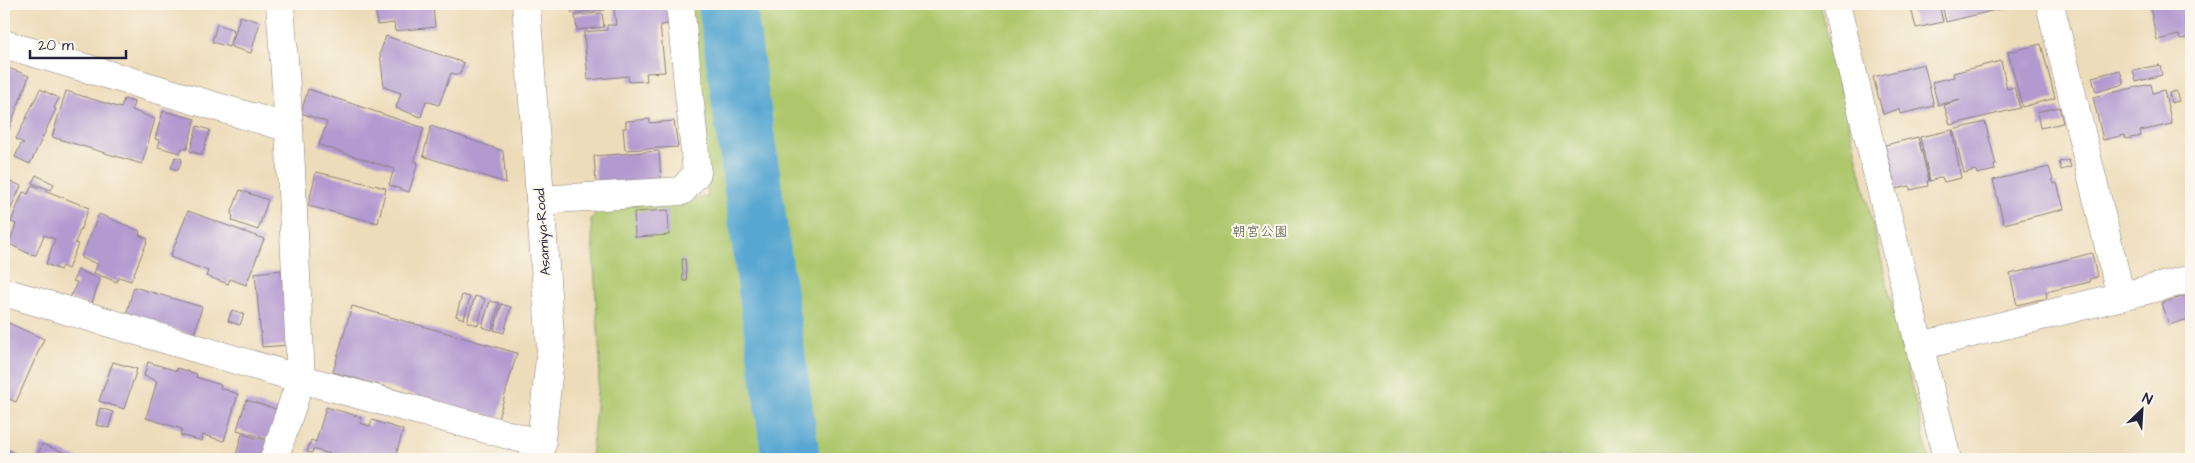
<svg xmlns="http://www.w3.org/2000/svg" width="2195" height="463" font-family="'Architects Daughter','Klee One',sans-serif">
	<rect width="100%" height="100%" fill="#fbf7ec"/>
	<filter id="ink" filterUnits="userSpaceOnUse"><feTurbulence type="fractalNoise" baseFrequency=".02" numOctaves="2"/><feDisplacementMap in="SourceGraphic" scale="10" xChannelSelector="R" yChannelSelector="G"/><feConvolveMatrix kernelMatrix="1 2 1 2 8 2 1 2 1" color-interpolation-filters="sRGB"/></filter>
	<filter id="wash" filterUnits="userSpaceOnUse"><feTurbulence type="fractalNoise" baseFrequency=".0096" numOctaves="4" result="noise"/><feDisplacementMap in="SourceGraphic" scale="20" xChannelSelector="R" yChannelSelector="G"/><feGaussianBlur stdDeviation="1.12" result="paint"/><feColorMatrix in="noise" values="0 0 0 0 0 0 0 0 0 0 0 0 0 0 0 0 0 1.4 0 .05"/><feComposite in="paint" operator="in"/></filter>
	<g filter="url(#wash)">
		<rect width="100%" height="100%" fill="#eddcb9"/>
		<polygon fill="#aec76c" stroke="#687454" points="690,4 1820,4 1929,459 591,459 600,362 591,219 599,209 708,197"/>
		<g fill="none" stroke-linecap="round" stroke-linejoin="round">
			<polyline stroke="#58a7d2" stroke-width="58" points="727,4 791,459"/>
		</g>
		<g id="blocks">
			<g fill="#b299d0">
				<polygon points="375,4 420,4 420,7 433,5 435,27 395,31 394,23 377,25"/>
				<polygon points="571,4 604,4 605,10 572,13"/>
				<polygon points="613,4 669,4 671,24 660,25 665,72 646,73 647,81 629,82 628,76 588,80 584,32 607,30 607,25 616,25"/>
				<polygon points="1910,4 1939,4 1943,22 1916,28"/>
				<polygon points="1942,4 2012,4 2012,6 1946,22"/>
				<polygon points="2149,4 2191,4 2191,37 2180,39 2179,35 2157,40"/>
				<polygon points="602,13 604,27 577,30 575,15"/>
				<polygon points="240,16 260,22 251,53 231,47"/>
				<polygon points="217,24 234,30 229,47 212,42"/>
				<polygon points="386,36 464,63 459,75 451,73 439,105 426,101 421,117 396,108 401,93 384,87 380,53"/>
				<polygon points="2041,44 2055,98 2022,107 2008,52"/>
				<polygon points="2001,61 2007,89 2014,87 2020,108 1950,125 1944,105 1960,100 1938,105 1932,82 1954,77 1953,73"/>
				<polygon points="1924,64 1934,106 1900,114 1899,109 1883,114 1873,77"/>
				<polygon points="2160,65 2162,75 2136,82 2133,70"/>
				<polygon points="6,67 29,76 8,132 4,130 4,73"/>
				<polygon points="2120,70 2124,84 2096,92 2092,77"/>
				<polygon points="2151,84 2153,93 2164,90 2172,124 2140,131 2141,136 2126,139 2125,135 2103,140 2093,97"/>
				<polygon points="40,89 59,98 54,108 56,109 30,164 15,157 21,144 24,143 16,139"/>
				<polygon points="308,89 424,128 414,161 418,162 409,192 389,185 394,169 319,145 327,122 301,113"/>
				<polygon points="66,91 121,108 124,99 134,102 132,110 155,119 142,164 52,137"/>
				<polygon points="2176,91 2179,101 2171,103 2169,93"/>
				<polygon points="2059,107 2063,123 2040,128 2037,112"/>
				<polygon points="163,111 195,119 187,149 182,148 180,153 158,147 160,140 155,139"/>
				<polygon points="650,119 650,123 674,121 678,147 625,150 623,128 626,128 626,121"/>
				<polygon points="1985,122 1996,165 1994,165 1995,170 1977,174 1976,170 1964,173 1953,130"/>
				<polygon points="197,126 210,130 202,155 190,151"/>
				<polygon points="431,126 503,151 506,183 423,156"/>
				<polygon points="1952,130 1961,178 1944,182 1942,177 1930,181 1920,137"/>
				<polygon points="1918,137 1929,181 1927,181 1928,186 1910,190 1910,186 1896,189 1885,145"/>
				<polygon points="659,151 661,180 596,184 594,156"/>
				<polygon points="175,157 182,159 178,170 171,168"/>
				<polygon points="2069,160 2071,167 2061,170 2059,162"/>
				<polygon points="2049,167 2054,184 2057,183 2064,209 2004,224 1993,180"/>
				<polygon points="316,172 386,188 378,223 308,206"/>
				<polygon points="36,175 54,184 51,190 32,183"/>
				<polygon points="4,178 21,186 4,224"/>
				<polygon points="32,185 89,208 75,243 78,244 68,269 62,266 60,270 46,264 55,239 44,235 36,255 30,254 9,244 16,224 11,222 23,192 28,194"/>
				<polygon points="240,190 268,200 258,230 232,221 233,216 231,214"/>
				<polygon points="668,210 669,235 635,237 634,212"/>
				<polygon points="188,211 264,239 246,285 230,279 228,284 206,276 208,271 170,257"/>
				<polygon points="99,214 140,231 139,235 148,239 131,281 119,277 117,282 94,273 98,264 81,258"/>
				<polygon points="2092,253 2097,277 2089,279 2090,282 2046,292 2047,298 2017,305 2010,274"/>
				<polygon points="682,259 685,259 687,281 683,281"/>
				<polygon points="78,270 100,279 91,306 70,298 77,282 73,281"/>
				<polygon points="281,270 289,345 262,347 255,273"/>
				<polygon points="134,287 202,307 194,335 126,315"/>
				<polygon points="2190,294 2191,318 2169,325 2162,303"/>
				<polygon points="462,295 470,297 464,319 456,316"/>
				<polygon points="475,296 485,299 478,325 467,322"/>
				<polygon points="490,301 499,303 492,330 482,327"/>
				<polygon points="501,304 511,307 504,333 494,330"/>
				<polygon points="352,306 517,353 498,419 333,372"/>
				<polygon points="232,310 244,314 240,325 228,321"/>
				<polygon points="4,321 44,339 16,402 4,397"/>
				<polygon points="113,362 137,369 124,409 99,401"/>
				<polygon points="148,362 177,371 177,368 197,374 196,377 221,385 220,388 238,394 224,441 203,435 202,441 180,435 182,429 146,418 157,381 144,376"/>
				<polygon points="246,400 286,412 277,442 237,430"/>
				<polygon points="326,407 361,417 360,423 370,426 372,420 403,430 395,459 347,459 313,449 312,453 307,452 311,440 316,442"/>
				<polygon points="100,408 113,412 109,428 96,425"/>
				<polygon points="242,434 272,442 267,459 235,459"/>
				<polygon points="42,444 78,458 77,459 36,459"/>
				<polygon points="4,449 16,453 14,459 4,459"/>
			</g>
		</g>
	</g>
	<g filter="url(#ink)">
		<use href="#blocks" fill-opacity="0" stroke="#887f7a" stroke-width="1"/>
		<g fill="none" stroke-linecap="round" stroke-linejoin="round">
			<g stroke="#887f7a" stroke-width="29">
				<g id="street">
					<polyline points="1836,4 1947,459"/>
					<polyline points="2050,4 2121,297"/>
					<polyline points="4,44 289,128"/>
					<polyline points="540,200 682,191 697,173 680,4"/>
					<polyline points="4,292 301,379 542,444"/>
					<polyline points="1920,346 2191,279"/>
					<polyline points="274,459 301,379 289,128 280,4"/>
				</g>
			</g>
			<g stroke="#887f7a" stroke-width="29">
				<polyline id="secondary" points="526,4 551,349 539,459"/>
			</g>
			<use href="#street" stroke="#fff" stroke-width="28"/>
			<use href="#secondary" stroke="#fff" stroke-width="28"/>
		</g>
	</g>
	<g text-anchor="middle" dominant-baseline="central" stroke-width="4" stroke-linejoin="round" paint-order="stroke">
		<g font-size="14" fill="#22223b" stroke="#fbf7ec">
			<text transform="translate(543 232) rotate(-94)">Asamiya-Road</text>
		</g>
		<g font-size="14" fill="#535c4c" stroke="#fbf7ec">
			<text x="1260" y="232">朝宮公園</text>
		</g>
	</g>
	<rect width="2195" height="463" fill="none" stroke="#fbf7ec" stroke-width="20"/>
	<g transform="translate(2142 410) rotate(25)" stroke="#fbf7ec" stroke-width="4" paint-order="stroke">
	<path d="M0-4L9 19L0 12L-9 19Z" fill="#22223b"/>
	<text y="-8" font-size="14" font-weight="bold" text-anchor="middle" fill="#22223b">N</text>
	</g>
	<path d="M30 50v8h96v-8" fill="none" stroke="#22223b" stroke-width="2.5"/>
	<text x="38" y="50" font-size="15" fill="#22223b" stroke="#fbf7ec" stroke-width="4" paint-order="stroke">20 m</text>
</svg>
